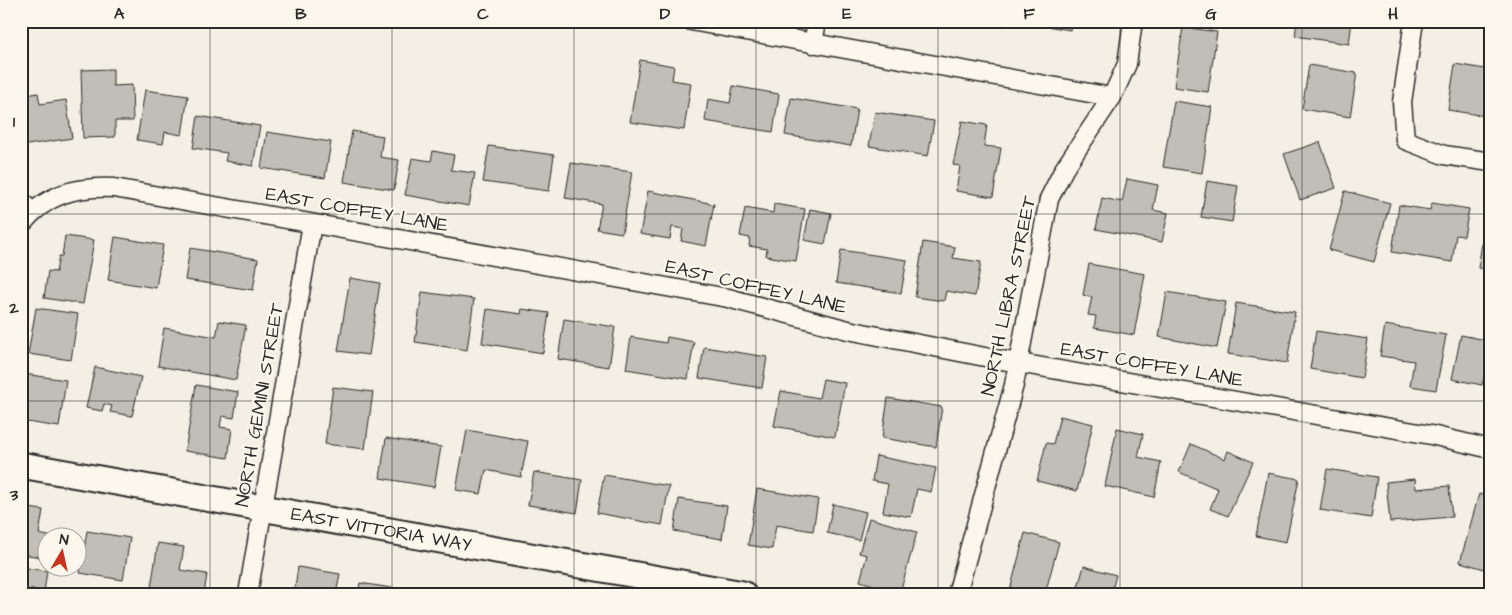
<svg xmlns="http://www.w3.org/2000/svg" width="1512" height="615" font-family="'Architects Daughter',sans-serif">
	<rect width="100%" height="100%" fill="#f3efe4"/>
	<filter id="ink" filterUnits="userSpaceOnUse"><feTurbulence type="fractalNoise" baseFrequency=".02" numOctaves="2"/><feDisplacementMap in="SourceGraphic" scale="10" xChannelSelector="R" yChannelSelector="G"/><feConvolveMatrix kernelMatrix="1 2 1 2 8 2 1 2 1" color-interpolation-filters="sRGB"/></filter>
	<g filter="url(#ink)">
		<g fill="#c0beb6" stroke="#2b2b2b">
			<polygon points="969,21 1004,21 1003,26"/>
			<polygon points="1035,21 1072,21 1070,30 1035,24"/>
			<polygon points="1297,21 1352,21 1349,44 1295,36"/>
			<polygon points="1183,27 1217,32 1208,92 1174,87"/>
			<polygon points="640,60 674,66 672,80 691,83 684,130 630,122"/>
			<polygon points="1455,64 1491,70 1491,117 1448,110"/>
			<polygon points="1309,65 1357,73 1350,117 1302,109"/>
			<polygon points="113,69 113,86 132,85 133,121 115,121 115,137 83,138 81,70"/>
			<polygon points="733,86 779,94 773,132 705,121 708,99 730,103"/>
			<polygon points="145,90 188,96 182,135 165,132 163,144 137,140"/>
			<polygon points="38,93 40,104 66,100 72,138 21,146 21,96"/>
			<polygon points="791,98 857,109 851,146 785,135"/>
			<polygon points="1174,101 1212,107 1202,173 1163,167"/>
			<polygon points="875,112 934,121 928,156 869,146"/>
			<polygon points="198,116 260,126 253,166 225,161 227,153 193,148"/>
			<polygon points="962,121 987,125 984,146 1001,148 993,197 956,191 960,166 953,165"/>
			<polygon points="352,131 383,136 380,157 399,160 394,190 344,182"/>
			<polygon points="267,132 331,142 325,178 261,168"/>
			<polygon points="1320,142 1336,188 1300,200 1284,154"/>
			<polygon points="489,146 554,155 549,191 483,182"/>
			<polygon points="433,151 454,155 451,170 475,173 469,206 405,195 412,158 431,161"/>
			<polygon points="571,163 632,172 622,233 597,229 602,204 565,198"/>
			<polygon points="1127,179 1158,185 1153,210 1168,213 1162,242 1096,229 1102,198 1122,202"/>
			<polygon points="1207,181 1238,186 1232,222 1201,217"/>
			<polygon points="648,191 714,204 706,246 681,241 683,229 672,227 670,239 640,234"/>
			<polygon points="1345,191 1390,203 1374,262 1329,250"/>
			<polygon points="1432,203 1469,209 1464,236 1456,235 1452,262 1392,252 1399,205 1430,210"/>
			<polygon points="774,204 805,209 796,261 766,256 767,249 749,246 750,238 740,236 745,208 773,213"/>
			<polygon points="810,209 831,213 825,244 804,240"/>
			<polygon points="1487,212 1491,212 1491,270 1478,268"/>
			<polygon points="65,236 94,240 83,304 44,298 48,271 56,272 59,256 62,256"/>
			<polygon points="115,237 163,245 156,288 108,280"/>
			<polygon points="923,242 955,247 953,258 981,262 975,296 946,291 944,301 915,297"/>
			<polygon points="190,248 258,259 253,290 185,280"/>
			<polygon points="841,250 907,260 901,293 836,283"/>
			<polygon points="1089,264 1145,274 1134,335 1094,328 1096,316 1088,315 1092,297 1083,295"/>
			<polygon points="350,278 380,283 369,355 338,351"/>
			<polygon points="422,292 474,299 467,350 415,342"/>
			<polygon points="1167,292 1226,302 1217,348 1159,337"/>
			<polygon points="1236,303 1295,312 1287,363 1228,354"/>
			<polygon points="36,308 78,314 71,360 28,354"/>
			<polygon points="487,309 521,314 522,309 549,313 543,353 482,343"/>
			<polygon points="564,319 615,327 609,367 558,359"/>
			<polygon points="219,321 246,325 236,380 158,366 164,328 216,337"/>
			<polygon points="1385,325 1446,335 1436,390 1410,386 1414,361 1380,356"/>
			<polygon points="1316,331 1368,339 1362,378 1310,369"/>
			<polygon points="1461,335 1491,341 1491,376 1485,374 1482,385 1452,379"/>
			<polygon points="631,337 666,343 667,337 694,342 688,379 626,369"/>
			<polygon points="704,347 767,357 762,388 699,378"/>
			<polygon points="95,367 141,377 132,416 110,412 112,406 104,404 102,411 86,408"/>
			<polygon points="24,374 66,380 59,427 21,421"/>
			<polygon points="823,379 845,383 835,437 774,426 781,391 819,398"/>
			<polygon points="196,385 238,392 234,418 222,416 220,427 232,429 228,458 185,451"/>
			<polygon points="333,387 373,392 365,449 325,444"/>
			<polygon points="888,398 942,407 936,447 882,438"/>
			<polygon points="1060,416 1093,424 1077,491 1037,481 1046,443 1053,444"/>
			<polygon points="1117,428 1143,434 1138,457 1161,462 1154,497 1105,486"/>
			<polygon points="467,430 528,441 521,477 486,470 481,494 456,490"/>
			<polygon points="386,438 441,447 434,487 380,478"/>
			<polygon points="1191,444 1225,459 1228,451 1253,462 1228,516 1210,509 1218,489 1179,472"/>
			<polygon points="876,456 936,468 931,492 917,489 911,517 883,512 888,484 872,481"/>
			<polygon points="1327,469 1377,477 1371,518 1320,510"/>
			<polygon points="534,472 582,480 577,513 528,505"/>
			<polygon points="1268,473 1299,479 1286,542 1256,536"/>
			<polygon points="604,475 669,486 662,525 597,513"/>
			<polygon points="1415,479 1416,489 1449,486 1452,517 1390,522 1386,482"/>
			<polygon points="757,489 818,499 813,531 776,525 772,549 748,545"/>
			<polygon points="1479,494 1491,497 1491,559 1488,570 1460,562"/>
			<polygon points="679,499 727,506 722,539 674,531"/>
			<polygon points="833,504 866,512 859,540 827,533"/>
			<polygon points="21,507 43,510 39,534 53,537 48,538 48,558 21,554"/>
			<polygon points="869,518 917,532 900,593 860,581 867,555 859,553"/>
			<polygon points="87,531 130,538 123,580 80,573"/>
			<polygon points="1025,533 1059,542 1045,594 1009,594"/>
			<polygon points="158,543 184,547 180,570 207,574 204,594 150,594"/>
			<polygon points="1084,566 1116,575 1111,594 1076,594"/>
			<polygon points="21,567 47,571 44,592 30,589 29,594 21,594"/>
			<polygon points="298,567 340,574 336,594 294,594"/>
			<polygon points="360,583 424,593 424,594 358,594"/>
		</g>
		<g fill="none" stroke-linecap="round" stroke-linejoin="round">
			<g stroke="#2b2b2b" stroke-width="12">
				<polyline id="lane" points="21,192 35,211"/>
			</g>
			<g stroke="#2b2b2b" stroke-width="21">
				<g id="street">
					<polyline points="691,21 1112,97"/>
					<polyline points="1414,21 1402,102 1405,140 1444,155 1491,162"/>
					<polyline points="813,44 817,21"/>
					<path d="M21,225C46,194 76,186 114,188L728,298L848,330L990,358L1431,435L1491,449"/>
					<polyline points="248,594 312,224"/>
					<polyline points="957,594 1014,385 1049,199 1064,169 1112,97 1127,64 1133,21"/>
				</g>
			</g>
			<g stroke="#2b2b2b" stroke-width="29">
				<g id="secondary">
					<path id="s1" d="M21,465L743,594"/>
				</g>
			</g>
			<use href="#lane" stroke="#fbf7ec" stroke-width="9"/>
			<use href="#street" stroke="#fbf7ec" stroke-width="18"/>
			<use href="#secondary" stroke="#fbf7ec" stroke-width="25"/>
		</g>
	</g>
	<path fill="none" stroke="#2b2b2b" stroke-width="1" stroke-opacity="0.55" d="M210,21V594M392,21V594M574,21V594M756,21V594M938,21V594M1120,21V594M1302,21V594M21,214H1491M21,401H1491"/>
	<g text-anchor="middle" dominant-baseline="central" stroke-width="4.5" stroke-linejoin="round" paint-order="stroke">
		<g font-size="19" fill="#2b2b2b" stroke="#fbf7ec">
			<text transform="translate(357 210) rotate(10)">EAST COFFEY LANE</text>
			<text transform="translate(756 287) rotate(13)">EAST COFFEY LANE</text>
			<text transform="translate(1009 296) rotate(-78)">NORTH LIBRA STREET</text>
			<text transform="translate(1152 365) rotate(10)">EAST COFFEY LANE</text>
			<text transform="translate(260 405) rotate(-80)">NORTH GEMINI STREET</text>
			<text stroke="none"><textPath href="#s1" startOffset="366">EAST VITTORIA WAY</textPath></text>
		</g>
	</g>
	<rect width="1512" height="615" fill="none" stroke="#fbf7ec" stroke-width="55"/>
	<g transform="translate(62 552) rotate(9)"><circle r="24" fill="#fbf7ec" stroke="#a8a59f"/>
	<path d="M0-4L9 19L0 12L-9 19Z" fill="#c8321e"/>
	<text y="-8" font-size="14" font-weight="bold" text-anchor="middle" fill="#2b2b2b">N</text>
	</g>
	<rect x="28" y="28" width="1456" height="560" fill="none" stroke="#2b2b2b" stroke-width="2"/>
	<g font-size="16" text-anchor="middle" font-weight="bold" fill="#2b2b2b">
		<text x="119" y="19">A</text>
		<text x="301" y="19">B</text>
		<text x="483" y="19">C</text>
		<text x="665" y="19">D</text>
		<text x="847" y="19">E</text>
		<text x="1029" y="19">F</text>
		<text x="1211" y="19">G</text>
		<text x="1393" y="19">H</text>
		<text x="14" y="127">1</text>
		<text x="14" y="313">2</text>
		<text x="14" y="500">3</text>
	</g>
</svg>
